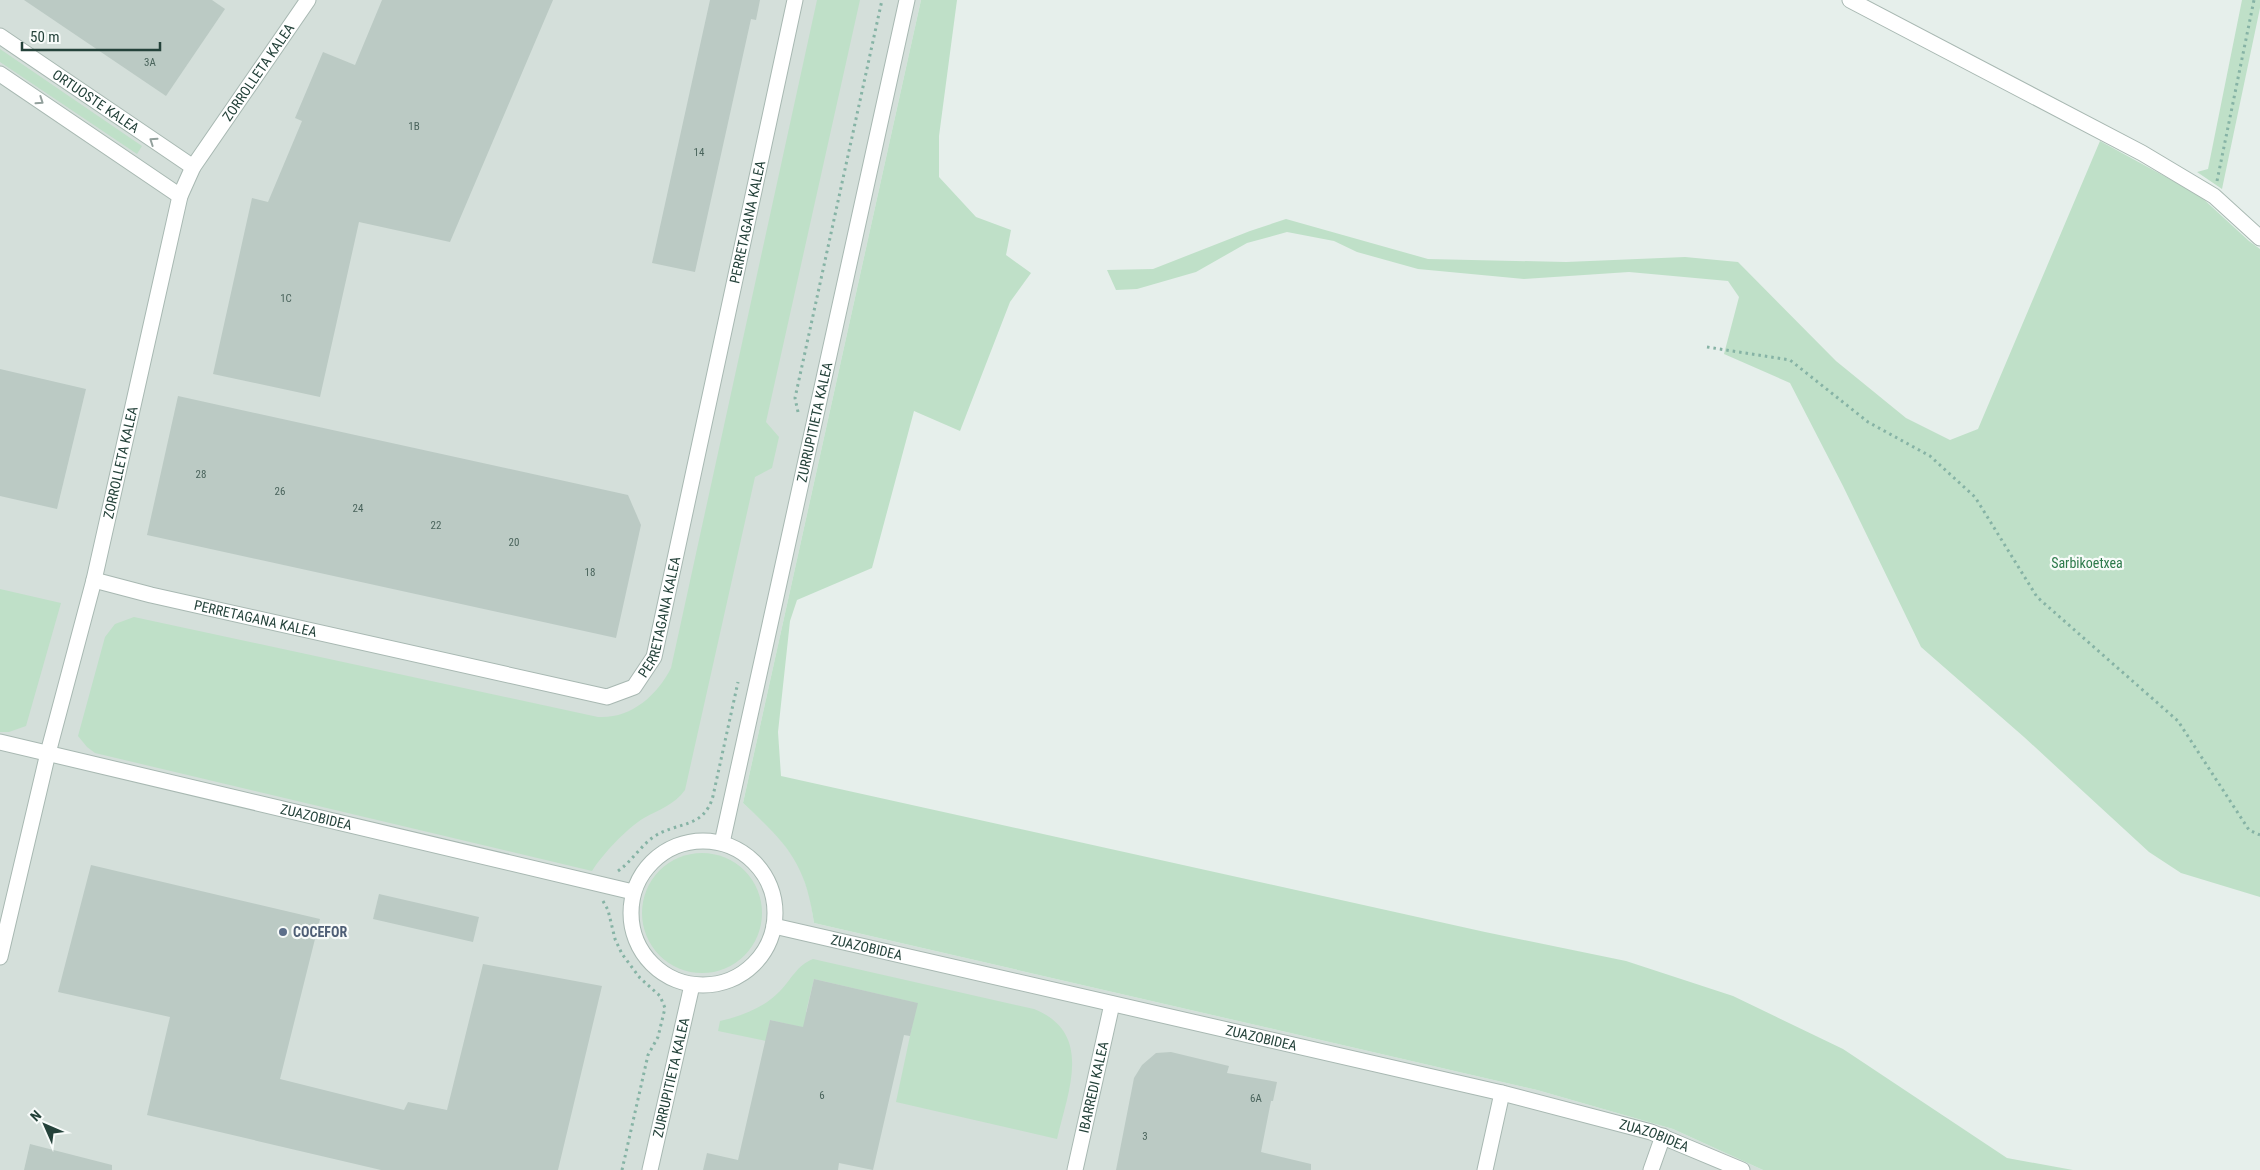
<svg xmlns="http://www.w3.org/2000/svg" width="2260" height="1170" font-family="'Roboto Condensed',sans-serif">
	<rect width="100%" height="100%" fill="#e6efeb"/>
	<polygon fill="#d4dfda" points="0,0 921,0 743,803 775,832 799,865 810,897 814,923 1537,1090 1673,1129 1763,1170 0,1170"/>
	<g fill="#bfe0c8">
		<path d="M817,0H860L766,422L779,437L772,468L755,477L685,790C674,805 660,809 644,818C627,828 602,855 592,871L95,753L87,747L78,736L105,637L115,624L134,617L598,717C630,719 657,696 671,668Z"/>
		<path d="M921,0H957L939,136V177L976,217L1011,230L1006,255L1031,273L1010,302L960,431L914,411L872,568L797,600L790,621L778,732L781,776L1485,932L1626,961L1733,996L1843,1049L2007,1158L2073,1170H1763L1673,1129L1537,1090L814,923C806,863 786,843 743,803Z"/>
		<polygon points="2242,0 2260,0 2260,8 2222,189 2197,172 2208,169"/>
		<polygon points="0,49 142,146 137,154 0,62"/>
		<polygon points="2100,141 2199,195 2249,241 2260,249 2260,897 2181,873 2149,852 2024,737 1921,647 1843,486 1790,383 1724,354 1739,297 1728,281 1629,272 1524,279 1418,269 1357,252 1334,241 1287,232 1247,243 1196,272 1137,289 1116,290 1107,270 1153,269 1250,231 1286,219 1428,259 1566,262 1685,257 1738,262 1836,361 1906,418 1950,440 1978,429"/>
		<polygon points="0,589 61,603 26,726 9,732 0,732"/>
		<circle cx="702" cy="913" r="60"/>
		<path d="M813,959L1034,1009C1094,1033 1068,1091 1057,1139L896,1102L917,1003L814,979L806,1012L857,1024L854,1039L770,1020L766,1041L718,1031L720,1021C742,1016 764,1008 780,991C791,980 797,965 813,959Z"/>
	</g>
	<g fill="#bbcac4">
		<polygon points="24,0 212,0 225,9 166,96"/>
		<polygon points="382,0 553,0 450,242 359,222 320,397 213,374 252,198 268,202 302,121 295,118 323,52 355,65"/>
		<polygon points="710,0 760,0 756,20 751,19 695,272 652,263"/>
		<polygon points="0,369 86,389 57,509 0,496"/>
		<polygon points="178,396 628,495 641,525 616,638 147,535"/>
		<polygon points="91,865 320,919 280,1079 404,1110 408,1102 447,1110 483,964 602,986 558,1170 381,1170 147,1115 170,1017 58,992"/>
		<polygon points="379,894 479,917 473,942 373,919"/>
		<polygon points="814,979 918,1003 910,1036 904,1035 873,1170 839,1163 838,1170 703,1170 707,1153 738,1160 770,1020 803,1027"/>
		<polygon points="1171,1052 1229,1066 1227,1073 1277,1082 1273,1101 1271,1101 1261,1152 1311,1164 1311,1170 1116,1170 1134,1078 1142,1065 1156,1053"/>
		<polygon points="30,1144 112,1165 112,1170 24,1170"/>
	</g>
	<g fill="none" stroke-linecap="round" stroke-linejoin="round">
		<g stroke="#a8b8b2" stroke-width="17">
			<g id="minor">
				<polyline points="1850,0 2142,153 2214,196 2260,238"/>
				<path id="s1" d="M0,36L193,167"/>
				<polyline points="0,74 180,196"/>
				<path id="s2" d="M94,580L151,595L607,697L634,687L654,657L795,0"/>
				<path id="s3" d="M0,742L633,892"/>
				<circle cx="703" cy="913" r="72"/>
				<path id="s4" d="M722,843L907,0"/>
				<path id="s5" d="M774,926L1502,1093L1651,1132L1742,1170"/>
				<path id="s6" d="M0,957L48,753L94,580L180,196L193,167L308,0"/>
				<path id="s7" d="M650,1170L692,985"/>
				<path id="s8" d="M1075,1170L1112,1004"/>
				<polyline points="1485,1170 1502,1093"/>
				<polyline points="1651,1170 1663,1136"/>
			</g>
		</g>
		<g stroke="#86b3a5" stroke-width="3" stroke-dasharray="2.5 4" stroke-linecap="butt">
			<polyline points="2217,181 2254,0"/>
			<polyline points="1707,347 1790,360 1868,422 1930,456 1975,497 2037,597 2178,721 2249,830 2260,835"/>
			<polyline points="798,412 795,398 882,0"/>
			<path d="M618,871C631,862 639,848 652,838C675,821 704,830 713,796L738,682"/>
			<polyline points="603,901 608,910 615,939 622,954 640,978 660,996 665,1008 658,1037 648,1055 622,1170"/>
		</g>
		<use href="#minor" stroke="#fff" stroke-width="15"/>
	</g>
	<defs><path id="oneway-chevron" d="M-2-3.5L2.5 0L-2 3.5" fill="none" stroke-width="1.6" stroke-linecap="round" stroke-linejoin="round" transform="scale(1.25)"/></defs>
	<g stroke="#92a09c">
		<use href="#oneway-chevron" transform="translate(40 101) rotate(34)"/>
		<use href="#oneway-chevron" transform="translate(153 141) rotate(-146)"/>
	</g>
	<circle fill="#5c6f8a" stroke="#f7fbf9" stroke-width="2" cx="283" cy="932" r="5"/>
	<g text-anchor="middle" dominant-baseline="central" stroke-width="4.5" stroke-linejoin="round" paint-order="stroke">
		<g font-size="11" fill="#4a645c">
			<text x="150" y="62">3A</text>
			<text x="414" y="126">1B</text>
			<text x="699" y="152">14</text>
			<text x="286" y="298">1C</text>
			<text x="201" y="474">28</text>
			<text x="280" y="491">26</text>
			<text x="358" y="508">24</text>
			<text x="436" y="525">22</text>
			<text x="514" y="542">20</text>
			<text x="590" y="572">18</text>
			<text x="822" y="1095">6</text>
			<text x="1256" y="1098">6A</text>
			<text x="1145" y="1136">3</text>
		</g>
		<g font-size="14" fill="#24423a" stroke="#f7fbf9">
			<text stroke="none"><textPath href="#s6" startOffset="929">ZORROLLETA KALEA</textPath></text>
			<text stroke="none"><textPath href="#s1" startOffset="116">ORTUOSTE KALEA</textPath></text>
			<text stroke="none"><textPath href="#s2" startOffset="1036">PERRETAGANA KALEA</textPath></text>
			<text stroke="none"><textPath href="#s4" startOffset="431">ZURRUPITIETA KALEA</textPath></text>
			<text stroke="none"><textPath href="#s6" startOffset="509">ZORROLLETA KALEA</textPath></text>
			<text stroke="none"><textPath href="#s2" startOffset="631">PERRETAGANA KALEA</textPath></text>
			<text stroke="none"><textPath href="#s2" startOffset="166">PERRETAGANA KALEA</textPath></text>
			<text stroke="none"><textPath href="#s3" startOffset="325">ZUAZOBIDEA</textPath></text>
			<text stroke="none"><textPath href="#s5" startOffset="95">ZUAZOBIDEA</textPath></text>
			<text stroke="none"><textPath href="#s5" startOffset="500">ZUAZOBIDEA</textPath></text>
			<text stroke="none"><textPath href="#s7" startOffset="95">ZURRUPITIETA KALEA</textPath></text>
			<text stroke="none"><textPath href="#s8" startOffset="85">IBARREDI KALEA</textPath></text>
			<text stroke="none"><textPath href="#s5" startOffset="905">ZUAZOBIDEA</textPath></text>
		</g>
		<g font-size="14" fill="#2d7a4b" stroke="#f7fbf9">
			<text x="2087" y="563">Sarbikoetxea</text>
		</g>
		<g font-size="14" font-weight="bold" fill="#4e5e75" stroke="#f7fbf9" text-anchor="start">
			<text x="293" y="932">COCEFOR</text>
		</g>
	</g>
	<g transform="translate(45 1125) rotate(315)" stroke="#f7fbf9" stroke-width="4" paint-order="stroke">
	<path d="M0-4L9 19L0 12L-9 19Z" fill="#24423a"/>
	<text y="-8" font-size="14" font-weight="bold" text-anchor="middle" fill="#24423a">N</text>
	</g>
	<path d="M22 42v8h138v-8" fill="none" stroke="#24423a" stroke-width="2.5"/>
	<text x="30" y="42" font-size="15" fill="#24423a" stroke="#f7fbf9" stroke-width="4" paint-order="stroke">50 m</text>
</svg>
